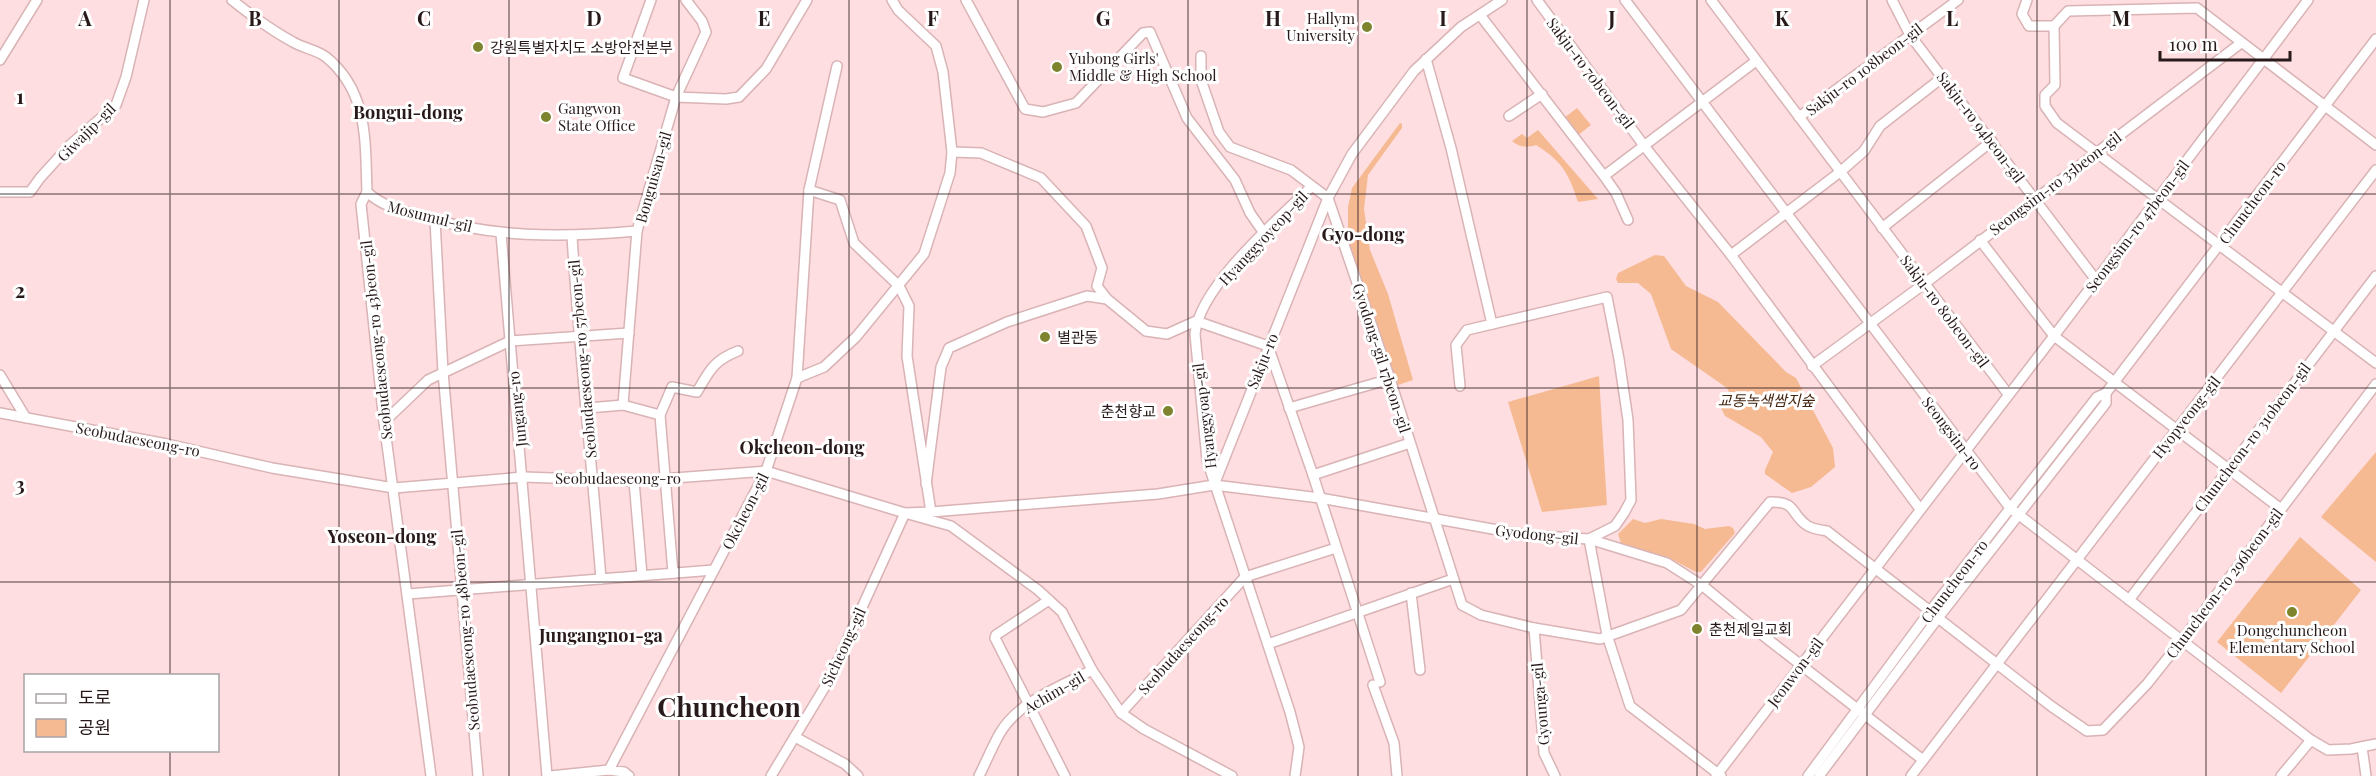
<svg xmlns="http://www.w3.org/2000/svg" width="2376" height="776" font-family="'Playfair Display','Noto Sans KR',serif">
	<rect width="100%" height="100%" fill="#fedee0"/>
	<g fill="#f6ba93">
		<polygon points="1577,108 1591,125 1577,136 1564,118"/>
		<polygon points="1400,123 1402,124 1402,128 1368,175 1364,209 1370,250 1388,294 1413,380 1395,386 1348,239 1348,207 1352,188"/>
		<path d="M1538,130L1598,199L1578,202C1569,174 1562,161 1536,145C1527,148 1519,147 1512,141L1522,134L1527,138Z"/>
		<polygon points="1655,255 1664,256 1686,286 1718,302 1786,372 1796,378 1833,448 1835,467 1811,487 1792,493 1765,474 1765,470 1773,452 1761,437 1725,416 1721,408 1729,392 1727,388 1671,349 1651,294 1638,283 1618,283 1616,279 1618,273"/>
		<polygon points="1599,376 1607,505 1542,512 1508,402"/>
		<polygon points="2376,452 2376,562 2321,517"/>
		<polygon points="1633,519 1645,523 1661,519 1694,524 1705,529 1729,526 1733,528 1735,533 1701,572 1696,572 1671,559 1621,543 1618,534"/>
		<polygon points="2300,537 2361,590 2281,693 2217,642"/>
	</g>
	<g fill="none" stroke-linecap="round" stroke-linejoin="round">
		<g stroke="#d9b3b5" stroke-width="12">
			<g id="minor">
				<path d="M232,0C252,16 271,30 293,42C303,48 317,50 326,57C369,92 365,142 367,192C382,206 398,209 417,215C493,238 559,238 637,231L676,97L706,32L702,21L686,0"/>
				<polyline points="651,0 623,78 676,97 726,99 739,97 766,69 807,0"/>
				<polyline points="966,0 1025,109 1043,112 1076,103 1143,33 1150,32 1187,118 1235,180 1250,213 1264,233"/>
				<polyline points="1537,0 1645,147 1731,255 1920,509"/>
				<polyline points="1625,0 2010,508 2311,740 2328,750 2351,749 2376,744"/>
				<polyline points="1711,0 2008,394"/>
				<polyline points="1892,0 1910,35 2096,280"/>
				<polyline points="2027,0 2022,14 2029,26 2054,26"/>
				<polyline points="1480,15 1604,176 1756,61"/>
				<polyline points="2054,26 2055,85 2045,95 2045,106 2057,123 2376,363"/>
				<polyline points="2054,26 2068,11 2197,8 2376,145"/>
				<path d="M1201,56V80L1219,132L1230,147L1291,170L1328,198L1390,379L1462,605L1481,615L1534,628L1600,639L1681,610L1770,502C1798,501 1790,515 1808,526C1813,529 1821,530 1827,531L1930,611"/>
				<polyline points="1426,59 1451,148 1492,324"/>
				<polyline points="0,60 37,0"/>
				<polyline points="1509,116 1542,94"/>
				<polyline points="1799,117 1958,0"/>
				<polyline points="952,152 981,153 1041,178 1086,226 1102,268 1097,286 1107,299"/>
				<polyline points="1604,176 1616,193 1628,220"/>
				<polyline points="809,190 840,200 854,243 899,286 909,306 907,356 931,512"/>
				<polyline points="0,192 30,192 40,178 70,145 116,105 126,77 144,0"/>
				<polyline points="367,192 361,204 384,422 431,776"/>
				<polyline points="435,220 443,372 478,776"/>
				<polyline points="1882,228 1992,141"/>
				<polyline points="501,234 547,776"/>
				<path d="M572,236C579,350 592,464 601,579"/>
				<polyline points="1980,240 2054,336 2281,509"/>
				<polyline points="1731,255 1840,172 1864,151 1880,126 1943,77"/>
				<polyline points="1812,366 1924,284 2241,43"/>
				<polyline points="0,375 26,418"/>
				<polyline points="797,378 824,367 856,337 924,254 950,173 952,152 943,72 936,46 898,10 892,0"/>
				<polyline points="623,405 637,231"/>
				<polyline points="588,408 623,405 660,415 673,573"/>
				<polyline points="1289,408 1390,379"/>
				<polyline points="0,413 167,444 272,468 394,488 524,477 634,481 766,471 905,513 951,526 1038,590 1062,612 1092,670 1121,713 1144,729 1232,776"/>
				<path d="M660,415L672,387L697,392C709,371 714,360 738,351"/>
				<polyline points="384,422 428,380 510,341 629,333"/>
				<polyline points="1313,475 1410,443"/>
				<polyline points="634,481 642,575"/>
				<polyline points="926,484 941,367 949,348 1007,322 1087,296 1107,299 1146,331 1167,334 1196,321 1268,346 1313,475 1380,682"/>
				<polyline points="1214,485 1320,498 1526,535 1589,539 1615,526 1624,513 1631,500 1628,420 1619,359 1607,297 1467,330 1456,345 1460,386"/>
				<polyline points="1411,593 1420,670"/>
				<polyline points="408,594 714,570"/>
				<polyline points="1049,600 996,635 995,638 1065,776"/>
				<polyline points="2129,600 2376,276"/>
				<polyline points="1938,618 2051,706 2087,731 2103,730 2147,684 2182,640 2376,384"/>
				<polyline points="1534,628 1544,753 1555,776"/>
				<polyline points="1268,644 1453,579"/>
				<polyline points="1373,685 1394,743 1397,776"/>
				<polyline points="1121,713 1245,577 1336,548"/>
				<polyline points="795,737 845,764 858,776"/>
				<polyline points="2362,747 2366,776"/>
				<polyline points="550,776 609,770"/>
				<polyline points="629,776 624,772 609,770 766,471 797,378 809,190 837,66"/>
				<polyline points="771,776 829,680 905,513 931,512 1158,494 1214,485 1328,198 1352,154 1414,71 1461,27 1502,0"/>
				<path d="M979,776C986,762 992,747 1000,733C1019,701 1060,687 1092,670"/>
				<path d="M1295,776L1299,747L1290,712L1207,460L1195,334C1199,287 1277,220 1311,187"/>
				<polyline points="1716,776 2054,336 2308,0"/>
				<polyline points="1721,776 1630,706 1607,635 1589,539 1667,563 1703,586 1765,637 1923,760"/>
				<polyline points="1808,776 1930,611 2097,397 2106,393 2376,39"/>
				<polyline points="1819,776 1938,618 2106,403 2106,393"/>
				<polyline points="1911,776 2376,170"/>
				<polyline points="2281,776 2311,740"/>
			</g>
		</g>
		<use href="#minor" stroke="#fff" stroke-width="9"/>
	</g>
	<path fill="none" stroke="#281a1b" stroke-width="1.5" stroke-opacity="0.55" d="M170,0V676M339,0V776M509,0V776M679,0V776M849,0V776M1018,0V776M1188,0V776M1358,0V776M1527,0V776M1697,0V776M1867,0V776M2037,0V776M2206,0V776M0,194H2376M0,388H2376M0,582H2376M170,750V776"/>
	<g fill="#7e832d" stroke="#fff" stroke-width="2">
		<circle cx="1367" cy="27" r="6"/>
		<circle cx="478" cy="47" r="6"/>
		<circle cx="1057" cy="67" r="6"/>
		<circle cx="546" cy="117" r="6"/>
		<circle cx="1045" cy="337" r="6"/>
		<circle cx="1168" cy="411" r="6"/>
		<circle cx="2292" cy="612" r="6"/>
		<circle cx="1697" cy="629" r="6"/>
	</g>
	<g text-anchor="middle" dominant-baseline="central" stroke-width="6" stroke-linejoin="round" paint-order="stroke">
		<g font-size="15" fill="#281a1b" stroke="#fff" text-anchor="start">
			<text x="1355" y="18" text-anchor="end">Hallym<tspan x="1355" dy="17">University</tspan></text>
			<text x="490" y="47">강원특별자치도 소방안전본부</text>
			<text x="1069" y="58">Yubong Girls'<tspan x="1069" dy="17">Middle &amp; High School</tspan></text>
			<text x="558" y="108">Gangwon<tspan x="558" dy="17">State Office</tspan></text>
			<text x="1057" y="337">별관동</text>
			<text x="1156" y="411" text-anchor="end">춘천향교</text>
			<text x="1709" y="629">춘천제일교회</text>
			<text x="2292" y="630" text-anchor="middle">Dongchuncheon<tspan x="2292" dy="17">Elementary School</tspan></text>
		</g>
		<g font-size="15" fill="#281a1b" stroke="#fff">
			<text transform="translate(1864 69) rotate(-37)">Sakju-ro 108beon-gil</text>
			<text transform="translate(1591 73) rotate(53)">Sakju-ro 70beon-gil</text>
			<text transform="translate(1981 127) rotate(53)">Sakju-ro 94beon-gil</text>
			<text transform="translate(86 132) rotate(-45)">Giwajip-gil</text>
			<text transform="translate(653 177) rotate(-74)">Bonguisan-gil</text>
			<text transform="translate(2055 183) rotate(-37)">Seongsim-ro 35beon-gil</text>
			<text transform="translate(2252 202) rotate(-53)">Chuncheon-ro</text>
			<text transform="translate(430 216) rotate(14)">Mosumul-gil</text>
			<text transform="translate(2137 226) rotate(-53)">Seongsim-ro 47beon-gil</text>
			<text transform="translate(1263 238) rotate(-47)">Hyanggyoyeop-gil</text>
			<text transform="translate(1945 311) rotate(53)">Sakju-ro 80beon-gil</text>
			<text transform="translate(376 340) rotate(-96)">Seobudaeseong-ro 43beon-gil</text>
			<text transform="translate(1382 358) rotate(72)">Gyodong-gil 17beon-gil</text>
			<text transform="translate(582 359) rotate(-95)">Seobudaeseong-ro 57beon-gil</text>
			<text transform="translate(1262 361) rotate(-68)">Sakju-ro</text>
			<text transform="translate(517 409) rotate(-96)">Jungang-ro</text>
			<text transform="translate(1204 416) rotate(-97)">Hyanggyoap-gil</text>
			<text transform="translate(2186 417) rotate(-52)">Hyopyeong-gil</text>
			<text transform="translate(1952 433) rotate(53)">Seongsim-ro</text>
			<text transform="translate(2252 437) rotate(-53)">Chuncheon-ro 310beon-gil</text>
			<text transform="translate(138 439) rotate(11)">Seobudaeseong-ro</text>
			<text x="618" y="478">Seobudaeseong-ro</text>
			<text transform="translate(745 511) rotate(-63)">Okcheon-gil</text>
			<text transform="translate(1537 534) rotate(6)">Gyodong-gil</text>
			<text transform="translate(1954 581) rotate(-53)">Chuncheon-ro</text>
			<text transform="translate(2224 583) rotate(-53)">Chuncheon-ro 296beon-gil</text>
			<text transform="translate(465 630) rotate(-95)">Seobudaeseong-ro 48beon-gil</text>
			<text transform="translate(1183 645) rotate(-48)">Seobudaeseong-ro</text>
			<text transform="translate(843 647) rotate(-65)">Sicheong-gil</text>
			<text transform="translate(1795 672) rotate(-53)">Jeonwon-gil</text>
			<text transform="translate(1054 692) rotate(-30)">Achim-gil</text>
			<text transform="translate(1540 704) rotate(-95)">Gyounga-gil</text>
		</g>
		<g font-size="15" font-style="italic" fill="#43240e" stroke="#fff">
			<text x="1766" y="400">교동녹색쌈지숲</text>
		</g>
		<g font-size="18" font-weight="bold" fill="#281a1b" stroke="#fff">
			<text x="408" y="112">Bongui-dong</text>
			<text x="1363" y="234">Gyo-dong</text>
			<text x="802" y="447">Okcheon-dong</text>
			<text x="382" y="536">Yoseon-dong</text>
			<text x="601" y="635">Jungangno1-ga</text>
		</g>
		<g font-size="27" font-weight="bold" fill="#281a1b" stroke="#fff">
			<text x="729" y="706">Chuncheon</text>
		</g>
	</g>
	<g font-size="20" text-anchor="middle" font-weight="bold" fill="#281a1b" stroke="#fff" stroke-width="6" stroke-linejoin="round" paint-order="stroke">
		<text x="85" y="26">A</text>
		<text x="255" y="26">B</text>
		<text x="424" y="26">C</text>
		<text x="594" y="26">D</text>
		<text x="764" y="26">E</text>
		<text x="933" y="26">F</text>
		<text x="1103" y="26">G</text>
		<text x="1273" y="26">H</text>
		<text x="1443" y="26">I</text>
		<text x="1612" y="26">J</text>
		<text x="1782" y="26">K</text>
		<text x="1952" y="26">L</text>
		<text x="2121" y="26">M</text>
		<text x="20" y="104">1</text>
		<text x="20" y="298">2</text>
		<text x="20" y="492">3</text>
	</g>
	<rect x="24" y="674" width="195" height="78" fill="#ffffff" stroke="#a9a3a4" stroke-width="1.5"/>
	<rect x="36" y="694" width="30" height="9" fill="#ffffff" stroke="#a9a3a4" stroke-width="1.5"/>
	<text x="78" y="704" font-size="18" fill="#281a1b">도로</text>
	<rect x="36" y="719" width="30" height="18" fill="#f6ba93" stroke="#a9a3a4" stroke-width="1.5"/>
	<text x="78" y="734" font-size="18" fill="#281a1b">공원</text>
	<path d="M2160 51v9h130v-9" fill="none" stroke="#281a1b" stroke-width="3"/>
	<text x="2169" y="51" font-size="18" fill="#281a1b" stroke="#ffffff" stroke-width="4.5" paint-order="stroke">100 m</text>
</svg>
